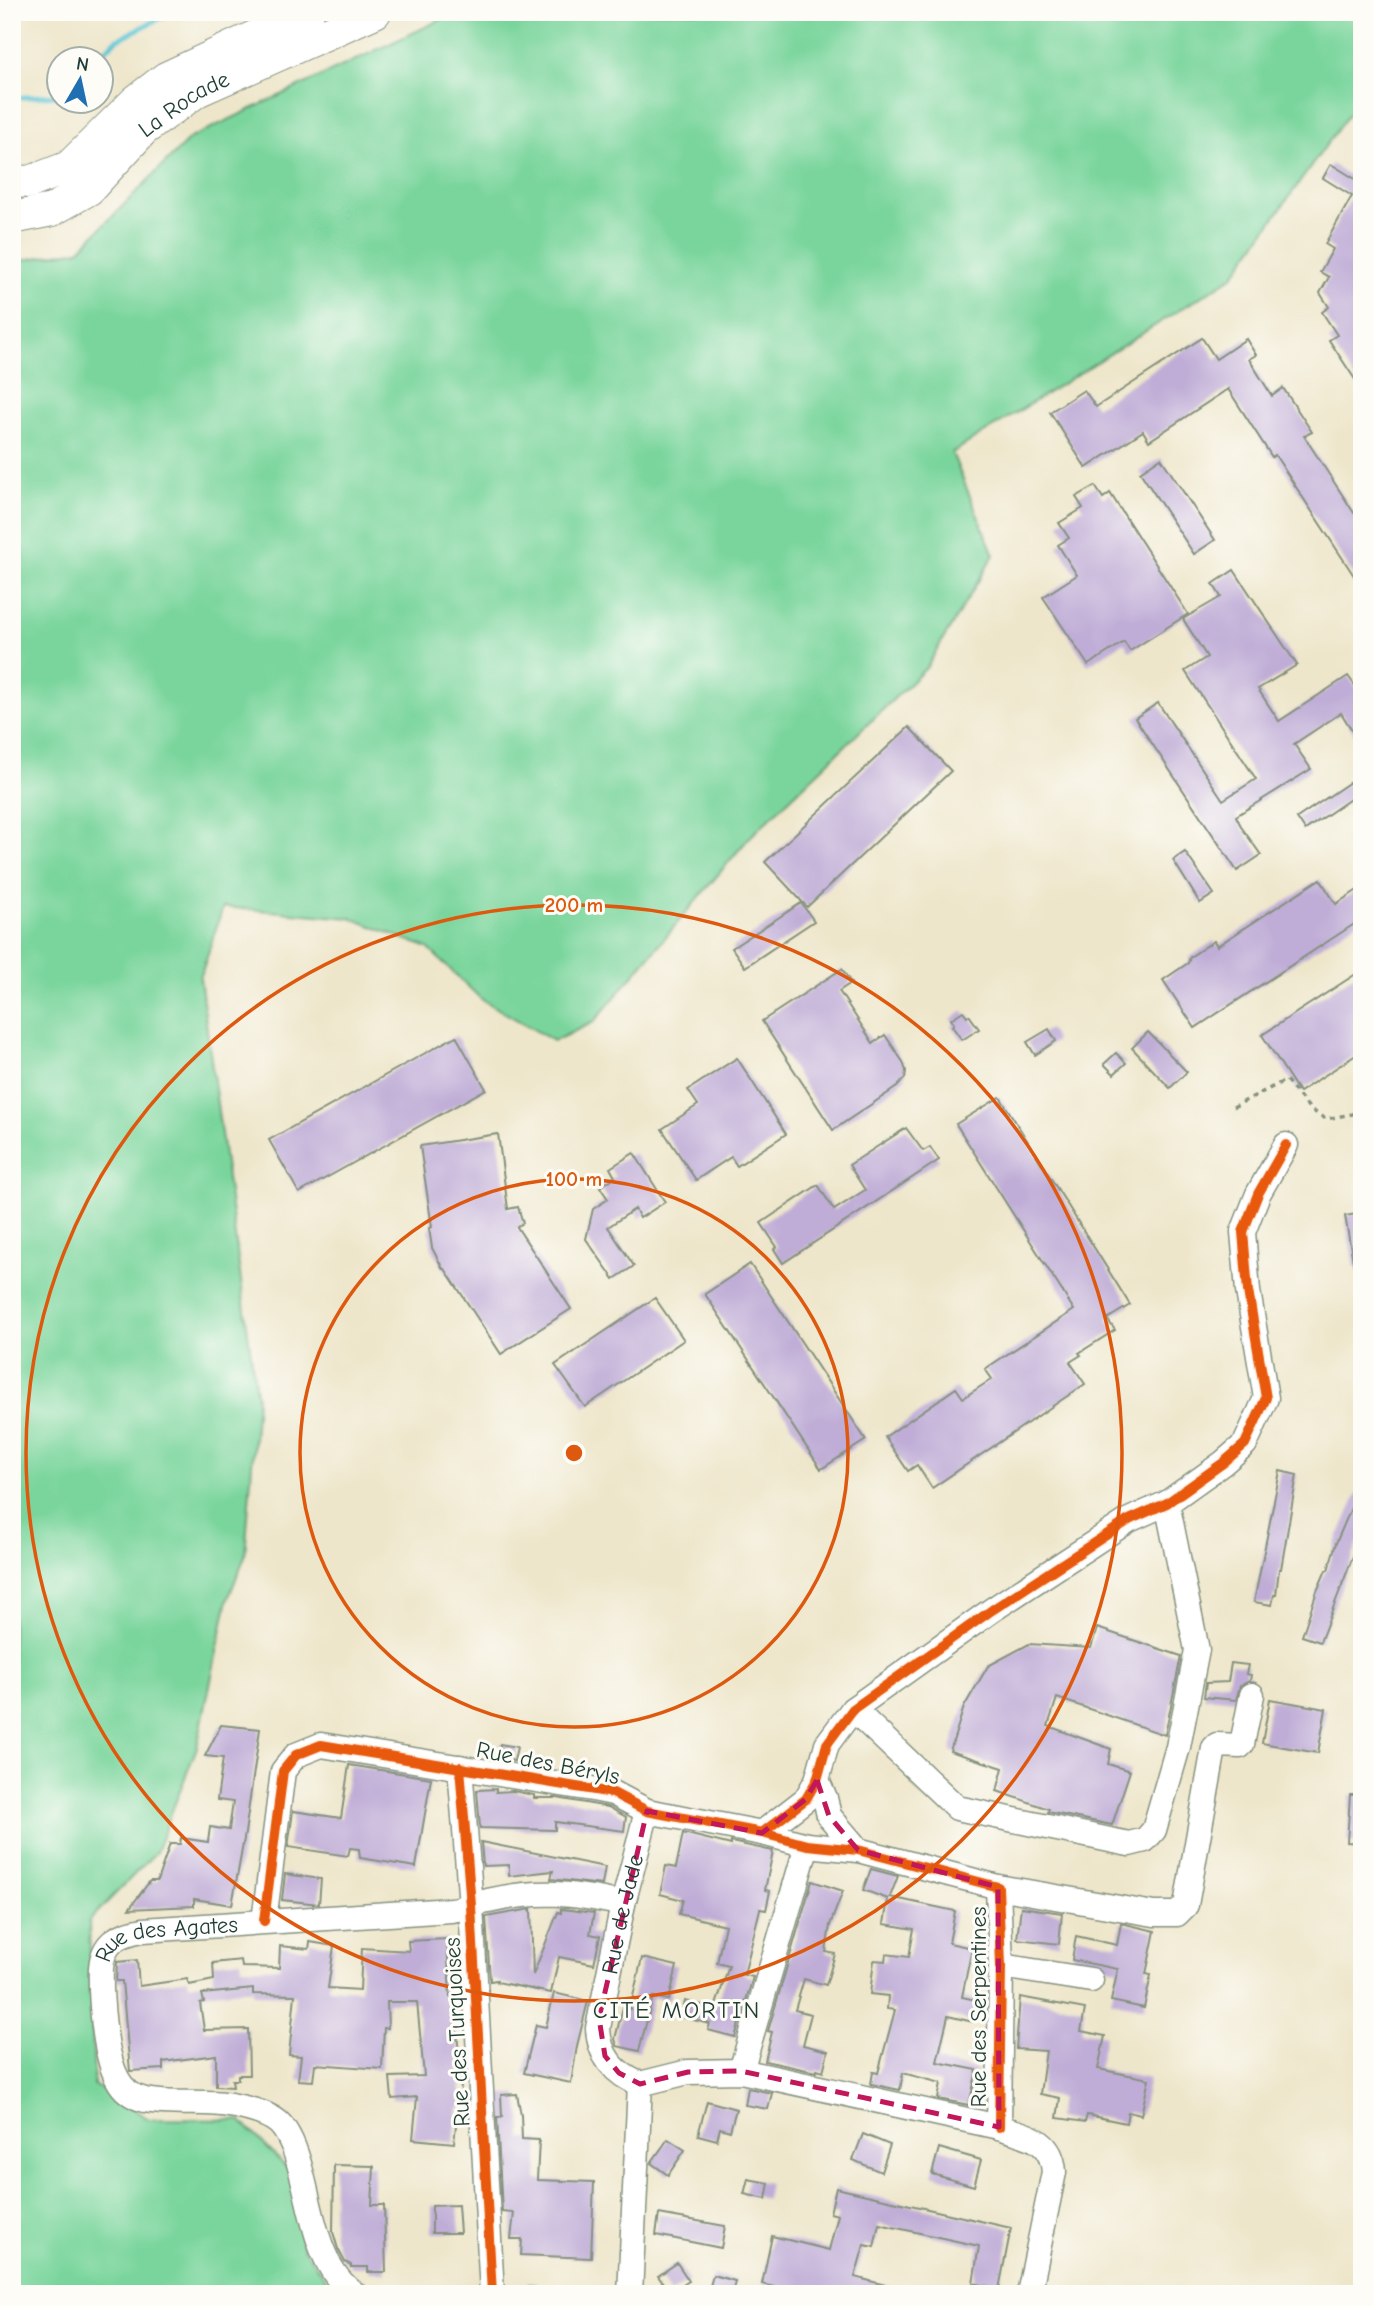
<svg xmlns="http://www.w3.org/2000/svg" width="1374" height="2306" font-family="'Comic Neue',sans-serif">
	<rect width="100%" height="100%" fill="#fdfcf7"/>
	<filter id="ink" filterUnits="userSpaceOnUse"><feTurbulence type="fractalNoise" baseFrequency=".0143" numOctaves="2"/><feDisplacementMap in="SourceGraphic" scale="14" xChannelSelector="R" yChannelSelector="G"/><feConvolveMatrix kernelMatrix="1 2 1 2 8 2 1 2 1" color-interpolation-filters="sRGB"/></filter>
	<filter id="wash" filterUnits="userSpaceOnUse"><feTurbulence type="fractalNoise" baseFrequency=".00686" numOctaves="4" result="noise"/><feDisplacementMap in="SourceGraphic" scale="28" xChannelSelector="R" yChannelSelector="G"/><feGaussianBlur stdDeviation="1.57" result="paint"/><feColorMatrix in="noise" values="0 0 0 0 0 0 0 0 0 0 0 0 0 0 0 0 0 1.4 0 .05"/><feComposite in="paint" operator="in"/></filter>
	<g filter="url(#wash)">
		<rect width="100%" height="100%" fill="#eee6ca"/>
		<g fill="#7ad59c" stroke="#4c8968" stroke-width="2">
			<polygon points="457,12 1362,12 1362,95 1232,277 952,453 994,555 926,668 748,839 594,1022 554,1041 481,999 428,948 351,918 223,907 200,978 257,1399 245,1556 228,1599 197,1747 156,1852 89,1921 94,2085 149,2119 240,2120 291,2172 303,2248 337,2294 12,2294 12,262 79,250 190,138"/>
			<polygon points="529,2284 591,2291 591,2294 528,2294"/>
		</g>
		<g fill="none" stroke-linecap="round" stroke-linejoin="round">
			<g stroke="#5cc6d6" stroke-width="5">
				<polyline points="95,60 116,40 173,12"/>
				<polyline points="12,98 56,95 60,92"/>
			</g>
		</g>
		<g id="blocks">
			<g fill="#c0add7">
				<polygon points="1331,164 1360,182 1362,179 1362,390 1329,340 1337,335 1322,312 1329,307 1320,293 1329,277 1320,272 1333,249 1325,244 1352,196 1323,178"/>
				<polygon points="1202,338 1216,359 1246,339 1256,355 1249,359 1272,396 1283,388 1312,432 1304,436 1354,513 1362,508 1362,588 1275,455 1272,457 1228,389 1149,441 1143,431 1086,468 1050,412 1084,390 1096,407"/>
				<polygon points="1161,458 1215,540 1194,554 1140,472"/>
				<polygon points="1095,486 1103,498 1110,493 1188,614 1130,651 1124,642 1088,665 1043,597 1077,575 1058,545 1069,538 1059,523 1083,508 1076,497"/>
				<polygon points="1234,570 1297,665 1258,689 1279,721 1348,676 1362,695 1362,746 1341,713 1294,744 1311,769 1236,816 1242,828 1261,855 1237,871 1135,718 1158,703 1223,800 1256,779 1185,671 1207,657 1183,619 1221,597 1213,584"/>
				<polygon points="909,727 951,771 807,907 765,862"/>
				<polygon points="1362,774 1362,791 1305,830 1297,818"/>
				<polygon points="1185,852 1214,894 1200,903 1173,860"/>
				<polygon points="1320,879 1336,904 1362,887 1362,919 1195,1028 1163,980 1188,963 1190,957 1214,941 1217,946"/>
				<polygon points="801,903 814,921 745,967 732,948"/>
				<polygon points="842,969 851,983 839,991 873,1043 885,1035 903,1062 906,1071 905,1078 897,1087 833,1130 762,1021"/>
				<polygon points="1362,970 1362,1051 1299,1092 1262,1035"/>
				<polygon points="963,1011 967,1016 969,1015 979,1029 962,1040 952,1026 954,1024 951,1019"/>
				<polygon points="1049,1029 1056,1041 1035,1055 1027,1042"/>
				<polygon points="1148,1032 1187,1072 1170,1088 1132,1048"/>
				<polygon points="456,1036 486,1089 299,1193 269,1140"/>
				<polygon points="1116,1053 1126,1063 1114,1074 1104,1064"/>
				<polygon points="737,1058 786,1134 737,1166 731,1157 696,1180 662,1129 698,1105 688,1090"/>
				<polygon points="1000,1097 1130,1305 1107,1319 1115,1330 1079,1353 1081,1355 1070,1362 1085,1384 932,1488 917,1465 908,1471 885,1437 956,1388 963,1398 992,1379 985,1369 1074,1310 956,1124"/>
				<polygon points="906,1128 923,1151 930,1147 939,1160 783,1263 774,1249 777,1247 761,1223 818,1185 834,1210 865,1190 849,1165"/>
				<polygon points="498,1134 508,1209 518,1207 523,1223 517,1227 571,1309 501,1354 445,1269 443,1269 432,1248 429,1228 432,1227 420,1146"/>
				<polygon points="634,1153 665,1202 640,1218 635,1209 608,1227 634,1266 614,1279 586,1239 593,1209 608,1199 600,1187 615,1177 610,1168"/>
				<polygon points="1362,1213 1362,1267 1354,1267 1345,1216"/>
				<polygon points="750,1264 866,1440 821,1469 705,1294"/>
				<polygon points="655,1298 684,1340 585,1407 555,1365"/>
				<polygon points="1280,1471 1297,1475 1281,1569 1279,1569 1276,1595 1274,1595 1272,1605 1254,1602"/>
				<polygon points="1362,1483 1362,1533 1320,1642 1302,1636 1317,1591 1326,1570 1328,1570 1336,1543"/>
				<polygon points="1097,1628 1181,1656 1165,1735 1057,1698 1048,1726 1111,1749 1108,1764 1130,1771 1112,1825 1048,1812 1049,1809 997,1791 1003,1768 950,1751 964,1707 988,1666 1029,1644 1091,1648"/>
				<polygon points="1231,1663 1248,1665 1246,1674 1251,1675 1250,1681 1240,1686 1236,1700 1204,1697 1206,1683 1228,1682"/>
				<polygon points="1270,1699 1326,1709 1318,1753 1262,1743"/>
				<polygon points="221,1725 260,1729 245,1833 232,1905 194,1899 194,1906 129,1909 150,1881 157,1881 170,1844 180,1844 181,1838 208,1842 210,1827 229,1830 233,1802 217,1800 223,1758 205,1756"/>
				<polygon points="500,1744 517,1747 514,1761 497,1758"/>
				<polygon points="349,1765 431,1778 416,1867 360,1858 359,1849 350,1848 348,1856 288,1847 293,1811 341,1818"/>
				<polygon points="496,1789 496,1792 513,1791 534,1795 534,1798 557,1798 608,1807 626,1817 624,1831 555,1822 555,1830 480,1828 477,1790"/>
				<polygon points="1350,1795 1362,1795 1362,1843 1347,1842"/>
				<polygon points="683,1833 731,1845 731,1842 773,1851 765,1890 770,1891 766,1910 760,1909 744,1975 753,1977 735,2037 708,2030 710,2024 681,2017 685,2001 715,2008 729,1966 717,1963 725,1925 679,1914 683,1900 660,1894 666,1866 676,1868"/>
				<polygon points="481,1842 605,1867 602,1885 551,1879 553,1871 509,1876 509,1865 483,1866"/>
				<polygon points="871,1869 898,1876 890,1897 955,1911 949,1943 972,1948 962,1997 976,2000 973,2022 948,2016 937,2062 977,2070 969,2105 938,2099 941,2083 903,2073 900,2090 871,2084 873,2072 878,2073 895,2010 887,2009 888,1996 870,1994 874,1960 885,1961 886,1954 909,1957 914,1929 884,1924 888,1899 863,1890"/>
				<polygon points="285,1874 321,1879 319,1904 282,1900"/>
				<polygon points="812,1881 843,1891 830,1925 826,1952 835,1954 826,1985 804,1979 795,2010 811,2014 803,2045 828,2051 823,2072 817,2070 816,2072 765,2061 772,2032 768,2031"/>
				<polygon points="1021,1907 1062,1913 1059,1944 1017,1939"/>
				<polygon points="531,1909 533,1975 558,1912 561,1913 561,1909 594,1913 590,1934 600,1936 594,1964 559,1957 551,1993 497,1982 497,1980 490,1981 486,1917"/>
				<polygon points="1121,1923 1155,1931 1146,1974 1151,1975 1144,2008 1111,2001 1118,1969 1072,1960 1076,1936 1117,1945"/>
				<polygon points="447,1939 450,1996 455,1996 462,2107 458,2107 454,2143 413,2139 417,2097 392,2099 390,2077 424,2076 417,2002 387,2002 388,2028 384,2028 382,2069 315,2064 313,2081 298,2080 301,2056 289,2055 295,1995 253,1994 253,1989 202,1994 204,2002 200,2003 204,2030 248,2029 249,2075 238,2075 238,2080 232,2080 233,2087 216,2086 216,2055 163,2062 163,2069 130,2071 122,1981 116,1981 117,1962 137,1960 139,1986 187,1979 189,1985 214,1980 213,1963 241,1960 242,1967 279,1968 280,1946 309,1949 310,1942 334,1946 328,1988 360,1990 362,1948 409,1951 408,1941"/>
				<polygon points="642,1958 677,1966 669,2000 653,1997 639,2051 617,2046 615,2039 623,2007 630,2009"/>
				<polygon points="554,1993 588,2001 577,2046 571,2083 524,2073 536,2025 546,2027"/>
				<polygon points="1020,1997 1085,2009 1081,2031 1105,2036 1098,2069 1149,2079 1141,2115 1128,2112 1126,2123 1087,2115 1085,2122 1057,2118 1060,2098 1040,2094 1046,2051 1016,2049"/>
				<polygon points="748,2088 772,2093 768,2109 745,2105"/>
				<polygon points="517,2094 521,2115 522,2139 539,2140 537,2180 594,2182 591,2258 521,2255 522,2239 511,2239 514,2213 502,2212 497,2117 502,2117 501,2095"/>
				<polygon points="707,2101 736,2109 730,2131 720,2128 717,2140 698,2135"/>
				<polygon points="863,2134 890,2145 881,2172 853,2160"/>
				<polygon points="668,2139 685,2150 668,2175 651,2163"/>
				<polygon points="939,2148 981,2160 974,2186 932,2174"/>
				<polygon points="334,2165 374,2166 372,2205 384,2205 386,2272 368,2272 368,2267 351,2267 351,2265 345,2262 338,2249 333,2232"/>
				<polygon points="748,2179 769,2183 766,2199 744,2194"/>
				<polygon points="836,2188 1011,2228 999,2289 973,2283 979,2246 879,2224 874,2247 864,2245 855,2277 900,2289 899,2294 801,2294 762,2284 772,2236 829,2250 838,2215 830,2213"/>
				<polygon points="458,2205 460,2233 432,2233 432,2206"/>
				<polygon points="659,2214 725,2226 721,2248 656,2235"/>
				<polygon points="677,2263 689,2281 670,2293 658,2276"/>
				<polygon points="713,2275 735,2281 732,2294 708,2294"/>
			</g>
		</g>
	</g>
	<g filter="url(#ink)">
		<use href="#blocks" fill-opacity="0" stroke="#86927f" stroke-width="2"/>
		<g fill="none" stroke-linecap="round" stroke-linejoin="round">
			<g stroke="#86927f" stroke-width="27">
				<g id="minor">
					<polyline points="853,1709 957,1808 1129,1844 1145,1840 1154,1830 1178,1747 1197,1650 1167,1503"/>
					<polyline points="460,1767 471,1906 492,2294"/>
					<polyline points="817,1780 825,1798 829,1816 858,1850"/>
					<polyline points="762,1833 806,1799 817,1780 827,1744 853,1709 992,1610 1129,1520 1167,1503 1223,1463 1245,1444 1266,1398 1248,1291 1243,1232 1258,1194 1286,1145"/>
					<polyline points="998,1887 1001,1966 999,2127"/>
					<polyline points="264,1921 283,1771 296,1755 321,1745 598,1790 613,1793 647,1811 762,1833 807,1845 858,1850 998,1887 1154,1914 1177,1914 1186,1905 1214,1748 1217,1745 1240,1746 1242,1744 1252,1695"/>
					<polyline points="1001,1966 1091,1980"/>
					<polyline points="741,2071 807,1845"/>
					<path d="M640,2084L688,2072L741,2071L999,2127C1026,2136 1052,2138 1054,2172L1029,2294"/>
					<path id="s1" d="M640,2084C614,2074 599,2055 598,2028L623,1904L647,1811"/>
					<path id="s2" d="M355,2294C318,2270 312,2211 301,2171C297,2155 291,2135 279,2123C269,2114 253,2110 240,2107C209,2099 176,2106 145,2100C132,2097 123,2090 117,2078C104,2054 100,1995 101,1968C103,1941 120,1934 143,1930L451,1910C464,1909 476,1903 488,1901C539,1889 573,1893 623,1904"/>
					<polyline points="630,2294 640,2084"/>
				</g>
			</g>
			<g stroke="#86927f" stroke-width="34">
				<g id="major">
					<polyline points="12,181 30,182 69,167 136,101 166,78 308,12"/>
					<path id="s3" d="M12,218L52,210L89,189L143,130L197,91L375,12"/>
				</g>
			</g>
			<polyline stroke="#86927f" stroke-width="3.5" stroke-dasharray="5 5" stroke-linecap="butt" points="1233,1107 1286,1080 1310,1109 1326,1119 1362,1112"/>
			<use href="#minor" stroke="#fff" stroke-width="24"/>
			<use href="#major" stroke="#fff" stroke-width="32"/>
			<g stroke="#fdfcf7" stroke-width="15">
				<g id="cycleway">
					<polyline points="460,1767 471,1906 492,2294"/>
					<polyline points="762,1833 806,1799 817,1780 827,1744 853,1709 992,1610 1129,1520 1167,1503 1223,1463 1245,1444 1266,1398 1248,1291 1243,1232 1258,1194 1286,1145"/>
					<polyline points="264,1921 283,1771 296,1755 321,1745 613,1793 647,1811 762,1833 807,1845 858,1850 998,1887 1001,1966 999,2127"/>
				</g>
			</g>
			<use href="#cycleway" stroke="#e8590c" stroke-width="10"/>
		</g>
	</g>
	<path fill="none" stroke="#c2185b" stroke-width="5" stroke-dasharray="14 9" stroke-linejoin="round" d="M817,1780L829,1816L858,1850L998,1887L999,2127L741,2071L688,2072L640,2084L619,2073L605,2056L599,2018L647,1811L762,1833L806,1799Z"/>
	<g fill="none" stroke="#de580e" stroke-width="3.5">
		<circle cx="574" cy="1453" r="274"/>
		<circle cx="574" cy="1453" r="548"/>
	</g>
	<g text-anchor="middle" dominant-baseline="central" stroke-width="6" stroke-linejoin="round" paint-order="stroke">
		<g font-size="23" fill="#1f3d34" stroke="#fdfcf7">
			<text stroke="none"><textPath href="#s3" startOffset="212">La Rocade</textPath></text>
			<text transform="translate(548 1763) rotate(11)">Rue des Béryls</text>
			<text stroke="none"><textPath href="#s1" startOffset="191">Rue de Jade</textPath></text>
			<text stroke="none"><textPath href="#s2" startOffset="560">Rue des Agates</textPath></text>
			<text transform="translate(978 2007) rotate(-90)">Rue des Serpentines</text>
			<text transform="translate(457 2032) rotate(-93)">Rue des Turquoises</text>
		</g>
		<g font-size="24" letter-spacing="2" fill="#1f3d34" stroke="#fdfcf7">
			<text x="677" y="2010">CITÉ MORTIN</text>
		</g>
	</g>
	<circle cx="574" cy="1453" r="10" fill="#de580e" stroke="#fdfcf7" stroke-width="3.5"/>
	<g font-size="21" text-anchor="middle" font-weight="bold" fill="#de580e" stroke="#fdfcf7" stroke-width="6" stroke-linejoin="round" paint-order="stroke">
		<text x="574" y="912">200 m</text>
		<text x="574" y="1186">100 m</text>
	</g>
	<rect width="1374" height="2306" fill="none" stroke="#fdfcf7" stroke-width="42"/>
	<g transform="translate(80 80) rotate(9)"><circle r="33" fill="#fdfcf7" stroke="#a4b0a9" stroke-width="2"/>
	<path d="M0-5L12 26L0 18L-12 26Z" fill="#1f6fb2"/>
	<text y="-10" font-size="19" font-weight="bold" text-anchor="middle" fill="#1f3d34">N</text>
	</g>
</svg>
